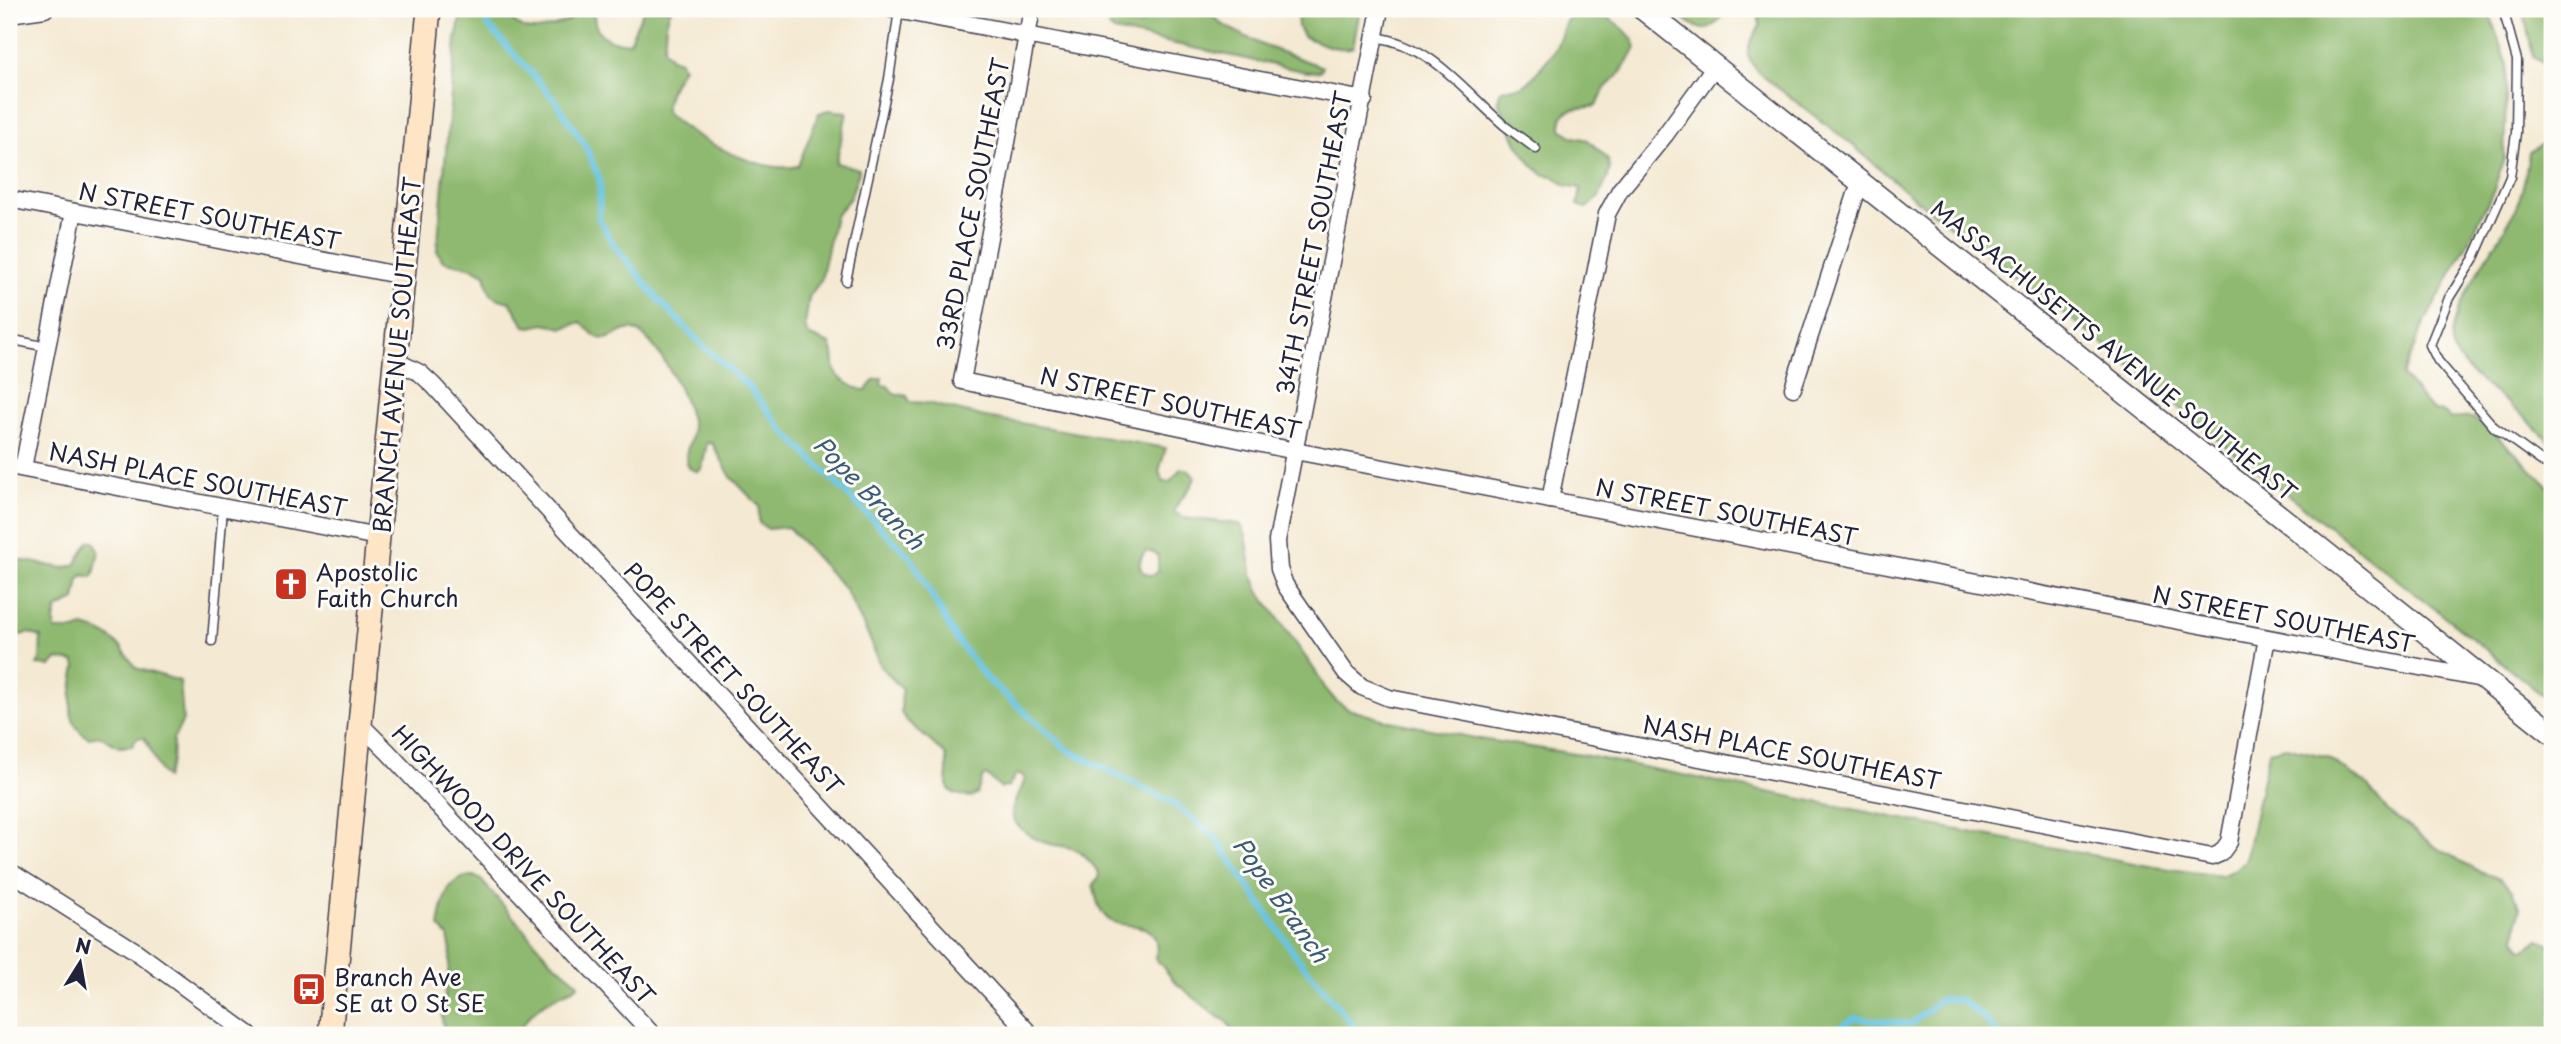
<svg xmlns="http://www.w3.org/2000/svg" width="2561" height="1044" font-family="'Playpen Sans',sans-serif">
	<rect width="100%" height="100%" fill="#fdfcf7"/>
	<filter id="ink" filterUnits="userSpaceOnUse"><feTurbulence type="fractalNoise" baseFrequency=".0143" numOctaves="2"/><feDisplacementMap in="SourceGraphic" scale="14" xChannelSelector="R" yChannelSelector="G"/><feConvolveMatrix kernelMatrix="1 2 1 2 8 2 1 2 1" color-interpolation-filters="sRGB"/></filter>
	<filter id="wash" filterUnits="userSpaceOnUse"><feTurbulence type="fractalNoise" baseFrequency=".00686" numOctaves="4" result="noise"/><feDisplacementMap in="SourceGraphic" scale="28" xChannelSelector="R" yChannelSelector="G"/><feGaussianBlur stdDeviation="1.57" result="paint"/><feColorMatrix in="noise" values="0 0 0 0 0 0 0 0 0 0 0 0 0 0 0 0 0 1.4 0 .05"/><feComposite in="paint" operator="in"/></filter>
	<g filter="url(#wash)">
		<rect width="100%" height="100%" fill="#f4e9d2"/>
		<g fill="#8fb970" stroke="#586e56" stroke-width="2" fill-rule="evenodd">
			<path d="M468,9C476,9 487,7 495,9C505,12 510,20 518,25C533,36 554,26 570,20V16L534,14L532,9H595C591,32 606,44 629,42L644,9H671L666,23L664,49L671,58L680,61L683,67C676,80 664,96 666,112C691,138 763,175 798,166L819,113L829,110L847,112L836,163L859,169V172L850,198L835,216L821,280L809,297L805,326L808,335L830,344C839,363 826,371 849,384C856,388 859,390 866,390L874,380L882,378L881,385L888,386L893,393L907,396L910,402L928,403L985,417L1166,448L1159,471L1163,482H1170L1181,469H1187L1195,477C1192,491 1178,498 1174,512L1184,518L1240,524L1246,535L1252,574L1259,591L1316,672L1325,688L1336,701L1348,709L1385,720L1480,739L1588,756L1932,825L2155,867L2221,876L2236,869L2245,861L2269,751L2286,747L2327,757L2366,784L2386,809L2434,846L2477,870L2500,879L2511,889L2520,907L2515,938L2522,949H2526L2539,939L2552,946V1035H1237L1225,1020L1218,1017L1176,983L1156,959C1163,911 1121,935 1105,916C1097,908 1096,895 1093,884L1098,879L1099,872C1092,865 1085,854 1076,850C1068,846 1058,846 1049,844C1037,841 1015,829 1012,814C1011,803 1022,790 1025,779L1022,775L1016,774L1008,787L1001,788L986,775L983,777L977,793L971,797C935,794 951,778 946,755L906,720L901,713L902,689L880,666L869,637L845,589L788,527L768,529L759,523V506L731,477L712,443H707L702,468L698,472L689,468C682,450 690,449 692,433C695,410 658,341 637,331C623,324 611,345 597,337C591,333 586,327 581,322L564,328L544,324L531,327L525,326L510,302C488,297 490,295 485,274L473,268L443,261L437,251L456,40L460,19ZM1146,551L1154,552L1158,556V571L1154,575C1138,576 1136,561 1146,551Z"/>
			<polygon points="1151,9 1204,9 1225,26 1262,45 1323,67 1320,71 1307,72 1114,31 1109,27 1112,22 1115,22 1139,26 1150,15"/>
			<path d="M1297,9H1360L1353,47C1341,52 1316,42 1303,36L1298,27Z"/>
			<path d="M1579,9C1598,9 1631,28 1636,48L1619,75L1605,88L1596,106C1577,110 1560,104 1561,129L1574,137L1588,140L1607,158L1610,167L1608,177L1599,197L1587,208L1578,205L1581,188L1565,185L1553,176L1542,174L1531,163L1517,143L1498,101L1500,92L1504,89L1522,87L1530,81L1555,50L1566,21Z"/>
			<path d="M1673,9H1726C1708,42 1697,29 1673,9Z"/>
			<path d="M1755,9H2488L2507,65L2504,158L2494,190L2473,233L2424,324L2402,375L2427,405L2434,411L2444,413L2451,419C2456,418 2463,416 2468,417C2485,419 2538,476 2552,490V703L2457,626L2229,449L2101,342L1920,203L1850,143L1765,78C1742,56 1744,52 1760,26L1758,12Z"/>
			<path d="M2523,9H2552V444C2539,430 2524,417 2509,404C2490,389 2468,375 2455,353C2437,322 2499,243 2513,214C2523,195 2526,173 2529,152L2544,143L2546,139L2550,73L2549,68L2533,56Z"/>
			<path d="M91,541L95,543L99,551L94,574L92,577L83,575L79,579L75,600L57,609L54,620L55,630H75L83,627L95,630L108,636L121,647L136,668L180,681L183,720L173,740L172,761L166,778C155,768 153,750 144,738H137L132,746L119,747L100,736L89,738C62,724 72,692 76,666L74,662L58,659L51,666L37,665L40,659L41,637L29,633L9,637V558L63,568L75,565L87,544Z"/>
			<path d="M474,876L481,880L550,959L577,982L578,985L575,988C553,997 525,1010 520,1035H444L442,1017L451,951L448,936L439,927C443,902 444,877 474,876Z"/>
		</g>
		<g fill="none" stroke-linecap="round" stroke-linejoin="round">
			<g stroke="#67c5e5" stroke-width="6">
				<polyline points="487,24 555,100 585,145 600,180 599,219 612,242 657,298 703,346 748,386 784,431 911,558 956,639 987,679 1068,750 1173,803 1215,837 1296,956 1361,1035"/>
				<polyline points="1834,1035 1839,1028 1854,1018 1911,1024 1941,999 1961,1000 1983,1017 1999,1035"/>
			</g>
		</g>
	</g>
	<g filter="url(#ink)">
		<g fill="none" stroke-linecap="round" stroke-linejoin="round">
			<g stroke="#424052" stroke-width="11">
				<g id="service">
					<polyline points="2503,9 2517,60 2516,133 2510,177 2474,258 2449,298 2430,345 2438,361 2494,427 2552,469"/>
					<path d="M1375,37C1433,45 1463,90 1505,126C1515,134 1526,141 1536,149"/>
					<polyline points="846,281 889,79 899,10"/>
					<polyline points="9,339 47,347"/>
					<polyline points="212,641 223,508"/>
				</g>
			</g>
			<g stroke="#424052" stroke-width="19">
				<g id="minor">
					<polyline points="891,9 1364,100"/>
					<polyline points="1032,9 962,381 1295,451 2482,679"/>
					<polyline points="1380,9 1277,541 1279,569 1285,585 1346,673 1362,687 1389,698 2212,857 2221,853 2229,842 2267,638"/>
					<polyline points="9,14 45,9"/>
					<polyline points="9,199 403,276"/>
					<polyline points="396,361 420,373 433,385 1031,1035"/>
					<polyline points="1793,388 1860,182"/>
					<polyline points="9,466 378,537"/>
					<polyline points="23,468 74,212"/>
					<polyline points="1550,500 1607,214 1620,190 1665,135 1715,66"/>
					<polyline points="360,724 388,752 653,1035"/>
					<polyline points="9,871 134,950 250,1035"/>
				</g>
			</g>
			<g stroke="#424052" stroke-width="24">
				<polyline id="tertiary" points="1643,9 2552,733"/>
			</g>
			<g stroke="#424052" stroke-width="26">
				<polyline id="secondary" points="330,1035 429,9"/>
			</g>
			<use href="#service" stroke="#fff" stroke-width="8"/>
			<use href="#minor" stroke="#fff" stroke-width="16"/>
			<use href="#tertiary" stroke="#fff" stroke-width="21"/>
			<use href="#secondary" stroke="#fde5c5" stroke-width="23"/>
		</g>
	</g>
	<defs>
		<g id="church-square" transform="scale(1.75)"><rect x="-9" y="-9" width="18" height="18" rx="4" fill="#c8321e" stroke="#fdfcf7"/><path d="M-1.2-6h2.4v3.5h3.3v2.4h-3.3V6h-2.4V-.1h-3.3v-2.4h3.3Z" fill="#fff"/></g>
		<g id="bus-square" transform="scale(1.75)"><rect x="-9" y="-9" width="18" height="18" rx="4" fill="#c8321e" stroke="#fdfcf7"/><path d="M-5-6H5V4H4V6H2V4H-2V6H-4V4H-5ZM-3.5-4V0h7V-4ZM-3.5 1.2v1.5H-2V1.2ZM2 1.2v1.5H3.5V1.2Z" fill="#fff"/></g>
	</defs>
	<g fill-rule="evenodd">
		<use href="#church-square" x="291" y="584"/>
		<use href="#bus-square" x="309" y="989"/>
	</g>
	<g text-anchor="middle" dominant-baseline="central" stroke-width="6" stroke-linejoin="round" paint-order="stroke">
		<g font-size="23" fill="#22223b" stroke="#fdfcf7">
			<text transform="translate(972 204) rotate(-79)">33RD PLACE SOUTHEAST</text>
			<text transform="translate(210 215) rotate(11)">N STREET SOUTHEAST</text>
			<text transform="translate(1313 243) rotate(-79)">34TH STREET SOUTHEAST</text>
			<text transform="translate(2114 350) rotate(39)">MASSACHUSETTS AVENUE SOUTHEAST</text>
			<text transform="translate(396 355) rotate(-85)">BRANCH AVENUE SOUTHEAST</text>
			<text transform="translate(1171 402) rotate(12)">N STREET SOUTHEAST</text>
			<text transform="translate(198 479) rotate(11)">NASH PLACE SOUTHEAST</text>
			<text transform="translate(1727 511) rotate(11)">N STREET SOUTHEAST</text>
			<text transform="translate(2284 618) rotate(11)">N STREET SOUTHEAST</text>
			<text transform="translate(734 678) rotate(47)">POPE STREET SOUTHEAST</text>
			<text transform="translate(1792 752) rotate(11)">NASH PLACE SOUTHEAST</text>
			<text transform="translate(524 864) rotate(47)">HIGHWOOD DRIVE SOUTHEAST</text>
		</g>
		<g font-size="23" fill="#22223b" stroke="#fdfcf7" text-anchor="start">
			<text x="316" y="571">Apostolic<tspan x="316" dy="26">Faith Church</tspan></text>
			<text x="334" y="976">Branch Ave<tspan x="334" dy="26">SE at O St SE</tspan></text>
		</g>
		<g font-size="24" font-style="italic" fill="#3a5b76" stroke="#fdfcf7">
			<text transform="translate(870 492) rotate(46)">Pope Branch</text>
			<text transform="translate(1282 899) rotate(55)">Pope Branch</text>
		</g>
	</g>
	<rect width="2561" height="1044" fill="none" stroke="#fdfcf7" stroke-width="35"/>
	<g transform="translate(80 963) rotate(11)" stroke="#fdfcf7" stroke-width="5" paint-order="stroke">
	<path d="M0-5L12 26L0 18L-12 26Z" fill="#22223b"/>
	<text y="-10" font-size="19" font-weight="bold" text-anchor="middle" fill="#22223b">N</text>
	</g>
</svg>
